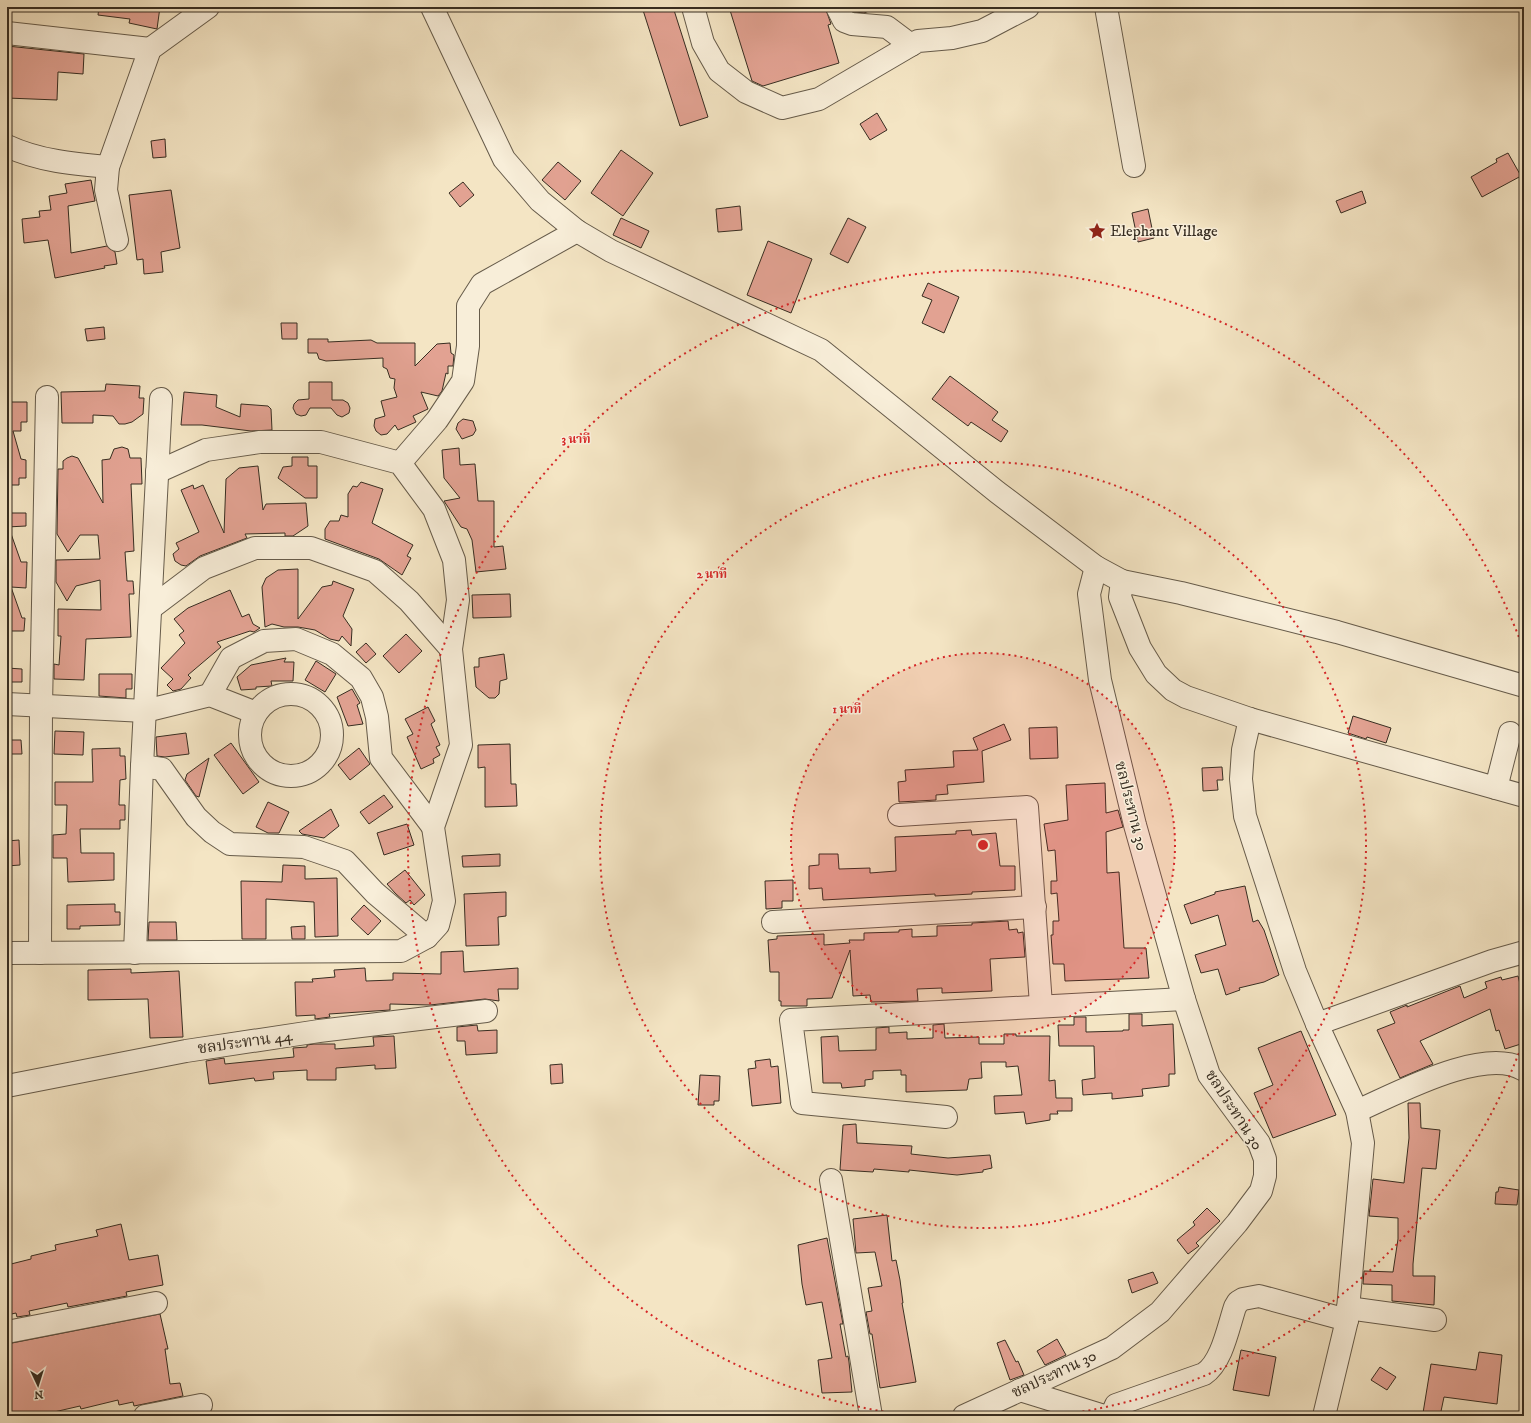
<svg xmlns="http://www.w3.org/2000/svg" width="1531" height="1423" font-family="'IM FELL DW Pica','Noto Serif Thai',serif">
	<rect width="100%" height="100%" fill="#f4e5c4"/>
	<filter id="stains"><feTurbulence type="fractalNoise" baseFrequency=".005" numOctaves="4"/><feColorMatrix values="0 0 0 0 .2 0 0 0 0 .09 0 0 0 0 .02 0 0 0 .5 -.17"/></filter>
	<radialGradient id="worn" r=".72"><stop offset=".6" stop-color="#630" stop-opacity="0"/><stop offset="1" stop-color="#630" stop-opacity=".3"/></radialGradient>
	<g fill="#e2a292" stroke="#372d21">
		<polygon points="99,7 160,7 157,29 129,23 130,19 98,15"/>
		<polygon points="642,7 673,7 708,117 680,126"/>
		<polygon points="729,7 825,7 831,24 828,25 839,63 763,86 752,81"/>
		<polygon points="851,7 873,7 874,9 864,13 855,12"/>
		<polygon points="7,46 84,54 83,74 58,72 57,100 7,98"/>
		<polygon points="877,113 887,130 870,140 860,124"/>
		<polygon points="165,139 166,157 153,158 151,141"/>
		<polygon points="621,150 653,173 623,216 591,193"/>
		<polygon points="1508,153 1521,176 1482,197 1471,177 1497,162 1496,159"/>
		<polygon points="558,162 581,181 565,200 542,180"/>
		<polygon points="91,180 95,201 68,206 71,253 107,246 115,252 117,264 104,266 105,268 55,278 48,240 24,243 22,219 40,217 39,211 51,210 49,196 67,193 65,184"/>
		<polygon points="463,182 474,195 460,207 449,193"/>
		<polygon points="171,190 180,248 161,252 163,272 144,274 143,259 137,260 129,195"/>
		<polygon points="1362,191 1366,203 1341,213 1336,201"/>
		<polygon points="740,206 742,230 718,232 716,209"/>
		<polygon points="1148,209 1154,238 1138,242 1132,213"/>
		<polygon points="621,218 649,231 641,248 613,235"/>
		<polygon points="848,218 866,227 848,263 830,254"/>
		<polygon points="768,241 812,259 791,313 747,295"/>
		<polygon points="928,283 959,297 944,333 922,323 932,300 922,296"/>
		<polygon points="281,323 297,323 297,339 282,339"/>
		<polygon points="104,327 105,339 87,341 85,329"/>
		<polygon points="308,339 328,339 328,342 371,340 377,343 415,343 415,366 437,344 450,343 451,353 454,355 453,366 448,366 448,374 446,373 442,391 438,396 421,392 428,409 413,416 416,422 398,430 395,425 387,434 381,435 376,431 374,426 375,419 385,416 381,401 397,397 394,388 395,379 390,378 387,369 383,367 383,358 326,361 319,359 317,353 308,353"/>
		<polygon points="950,376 998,412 992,420 1008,431 1001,442 971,422 968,426 932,399"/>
		<polygon points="309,382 332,382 332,400 343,400 348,403 350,408 349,413 342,417 337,415 331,408 310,408 306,415 301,416 296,414 293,408 294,404 298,400 309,399"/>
		<polygon points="106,384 140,386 139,398 144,398 143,414 132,422 125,424 119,424 113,416 93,415 93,423 62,423 61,392 105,391"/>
		<polygon points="184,392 217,395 216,407 240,417 241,404 268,406 271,409 272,430 251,431 202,425 181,425"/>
		<polygon points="7,402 27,402 27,422 21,422 21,431 13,431 21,459 26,460 26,478 19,478 19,485 7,485"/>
		<polygon points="463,419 473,421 476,430 473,435 462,439 456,429 458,423"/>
		<polygon points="122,447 128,449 130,458 141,458 142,484 131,484 134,551 125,552 127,581 133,581 134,594 129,594 131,637 86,639 84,680 54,679 54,664 59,665 61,636 58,636 58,609 101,610 100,580 76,586 67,601 56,582 56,560 100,559 98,535 80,535 68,552 57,534 58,469 63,469 63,461 67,458 72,456 78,458 103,503 102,460 110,459 114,449"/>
		<polygon points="459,448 460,465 475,464 478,501 494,501 494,547 503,546 506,569 476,572 472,540 467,529 461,527 444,501 460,498 444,478 442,450"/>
		<polygon points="292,457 308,457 308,466 317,466 317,498 305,498 278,478 283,467 292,466"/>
		<polygon points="258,466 263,510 266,504 306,503 308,526 293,536 285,536 285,533 245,534 247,538 200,556 186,566 181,565 175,561 173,554 179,549 176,543 199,532 181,490 193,485 194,489 203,485 224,533 226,479 239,468"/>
		<polygon points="361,482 383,489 372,523 413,545 407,556 411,558 402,575 379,559 325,539 325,529 330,521 339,521 341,515 348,517 348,494 353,486 357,487"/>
		<polygon points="7,513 26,513 26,526 7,527"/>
		<polygon points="9,528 21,562 27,562 26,588 11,587 22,618 25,618 24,631 7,631 7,529"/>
		<polygon points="298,569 298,619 322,587 332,585 333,581 354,589 343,616 352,629 351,646 342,636 339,641 330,639 315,630 298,627 284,627 272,624 265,627 262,587 266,578 278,570"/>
		<polygon points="230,590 242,617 249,614 253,624 260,628 254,632 250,631 217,642 221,647 188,675 191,678 181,689 173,691 167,685 173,679 161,668 185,643 179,635 184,631 174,619 188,608"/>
		<polygon points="510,594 511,617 473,618 472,595"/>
		<polygon points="406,634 422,651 399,673 383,656"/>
		<polygon points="366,643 376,654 366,663 356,652"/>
		<polygon points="504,654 507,679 500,681 499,694 495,698 489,698 476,687 474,667 479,667 479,658"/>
		<polygon points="286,658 284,662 294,662 293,681 271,681 272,686 256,687 256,689 241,690 237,677 251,665"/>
		<polygon points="316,661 336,674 325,692 305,680"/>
		<polygon points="7,668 22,669 22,682 7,682"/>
		<polygon points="99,674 132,674 132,689 126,689 126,698 99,696"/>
		<polygon points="352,689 360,703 357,705 363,724 348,726 337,697"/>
		<polygon points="428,707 435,721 431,724 440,745 436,747 440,755 433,759 434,763 421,769 407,737 413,734 405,719"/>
		<polygon points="1353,716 1391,728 1386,743 1367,737 1366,739 1348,733"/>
		<polygon points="1004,724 1011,740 982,751 984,782 947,785 948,794 936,795 936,800 899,802 898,782 906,781 905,770 954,767 953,751 978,750 973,738"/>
		<polygon points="1057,727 1058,758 1030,759 1029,728"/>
		<polygon points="55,731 84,732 83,755 54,754"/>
		<polygon points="186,733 189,754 165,757 157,756 156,737"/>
		<polygon points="7,740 21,740 22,754 7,754"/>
		<polygon points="231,743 259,782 243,794 214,755"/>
		<polygon points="510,744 511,784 516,784 517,806 485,807 485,767 478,768 478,745"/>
		<polygon points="120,748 120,756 125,756 126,779 120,780 119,805 125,805 125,820 120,820 120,829 80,829 81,853 114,853 114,880 68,882 67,858 53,858 53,835 66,834 67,805 55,805 55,782 93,782 92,749"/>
		<polygon points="359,748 370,764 350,780 338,765"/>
		<polygon points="209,758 199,797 196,796 185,780 187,774"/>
		<polygon points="1222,767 1223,780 1217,780 1218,790 1203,791 1202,768"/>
		<polygon points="1105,783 1106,813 1118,810 1123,827 1106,832 1107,873 1119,872 1124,948 1146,948 1149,978 1065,981 1064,964 1053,964 1051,935 1053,935 1053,921 1059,921 1057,893 1051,894 1051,881 1057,881 1055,850 1048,851 1044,824 1068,820 1066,785"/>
		<polygon points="384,795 393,807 369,824 360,812"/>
		<polygon points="268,802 289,812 279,833 268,833 256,827"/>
		<polygon points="331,809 339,826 324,838 302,834 299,831"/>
		<polygon points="407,824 414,845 384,855 377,833"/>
		<polygon points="971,830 972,835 996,833 1000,866 1015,866 1015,890 972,892 972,894 935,896 935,894 823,900 822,888 809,889 809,866 819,865 819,854 838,854 839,869 870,868 870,873 896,871 895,837 956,834 956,831"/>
		<polygon points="19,840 20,865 7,866 7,841"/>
		<polygon points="500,854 500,866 463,867 462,856"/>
		<polygon points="283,865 305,866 305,879 337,878 338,936 315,937 314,902 266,899 266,939 242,939 241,881 282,882"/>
		<polygon points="405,870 425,895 414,905 410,900 406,903 395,893 387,884"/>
		<polygon points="793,880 793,901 782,901 782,908 766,909 765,881"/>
		<polygon points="1245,886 1253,922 1258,920 1264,930 1279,975 1264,982 1239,988 1240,990 1226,995 1218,969 1201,973 1195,955 1226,945 1218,915 1191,924 1184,905 1215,894 1215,892"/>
		<polygon points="506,892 506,916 498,917 499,945 466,946 464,894"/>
		<polygon points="115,904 115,912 120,912 120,925 80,926 80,929 67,929 67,905"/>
		<polygon points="364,905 381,921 368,935 351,919"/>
		<polygon points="1008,921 1009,930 1017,929 1018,933 1023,932 1025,957 990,959 992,991 942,993 942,988 917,989 918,1001 871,1002 870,995 853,996 850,950 832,998 807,999 807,1006 781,1006 781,1001 779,1001 779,972 770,972 768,940 777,939 777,936 824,934 824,945 850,943 849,940 864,940 864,933 899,932 899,930 912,929 912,937 937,936 937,926 972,925 972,923"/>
		<polygon points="149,922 176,922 177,940 148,940"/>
		<polygon points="305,926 305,939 292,939 291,927"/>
		<polygon points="463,951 464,972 518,968 518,989 498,989 499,1001 485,999 430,1005 390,1004 390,1010 329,1014 330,1017 315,1019 315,1015 296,1016 295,982 313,982 312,979 335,977 334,970 365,968 366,981 393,980 393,973 441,974 441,952"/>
		<polygon points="131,969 131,973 179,971 183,1037 150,1038 148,999 88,1000 88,970"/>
		<polygon points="1518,976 1524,1000 1524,1043 1505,1049 1499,1030 1496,1031 1490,1009 1420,1041 1433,1064 1400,1078 1377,1030 1395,1023 1390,1012 1407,1005 1407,1007 1460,986 1464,998 1487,988 1485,982 1501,977 1502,980"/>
		<polygon points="1129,1014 1142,1014 1142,1026 1173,1024 1175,1074 1169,1074 1169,1086 1142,1089 1143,1096 1112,1099 1112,1093 1083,1095 1082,1080 1095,1078 1094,1046 1059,1046 1058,1025 1074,1025 1074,1017 1086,1017 1086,1032 1123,1031 1123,1030 1129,1030"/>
		<polygon points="944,1024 945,1038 979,1037 979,1044 1004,1044 1004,1034 1016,1034 1016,1036 1050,1036 1049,1081 1055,1080 1056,1098 1072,1098 1072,1111 1057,1111 1058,1114 1050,1114 1050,1120 1026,1124 1024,1112 995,1114 994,1096 1022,1095 1018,1066 1006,1067 1006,1062 981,1062 982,1078 969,1079 967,1090 906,1092 906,1075 901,1075 901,1070 873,1071 873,1079 865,1080 865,1086 842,1088 841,1083 823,1083 821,1037 838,1036 839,1051 876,1050 876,1028 889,1027 889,1033 907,1032 907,1039 933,1038 933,1025"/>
		<polygon points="477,1025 478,1031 497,1030 497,1053 466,1055 465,1041 457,1041 457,1027"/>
		<polygon points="1301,1031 1336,1115 1273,1138 1254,1093 1273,1085 1258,1048"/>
		<polygon points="394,1036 396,1068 375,1069 375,1065 336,1068 336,1080 307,1080 307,1070 273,1072 274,1079 255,1081 254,1078 209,1084 206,1061 224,1058 225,1064 294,1057 293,1048 307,1047 307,1045 314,1044 335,1044 335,1049 374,1046 373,1037"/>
		<polygon points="770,1059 771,1067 778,1066 781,1103 752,1106 748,1069 756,1068 755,1061"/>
		<polygon points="562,1064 563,1083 551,1084 550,1065"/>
		<polygon points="700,1075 720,1076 719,1101 714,1101 714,1105 698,1105"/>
		<polygon points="1408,1103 1420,1103 1421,1128 1440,1130 1436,1169 1422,1168 1413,1264 1413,1276 1435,1276 1434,1305 1392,1301 1392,1285 1363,1284 1364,1271 1393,1272 1398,1239 1398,1218 1369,1216 1373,1179 1404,1183 1409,1138"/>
		<polygon points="856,1124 857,1143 912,1146 911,1154 948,1158 990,1155 992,1168 983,1170 983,1172 957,1175 909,1170 909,1172 874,1169 873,1172 840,1170 843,1125"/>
		<polygon points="1499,1187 1519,1190 1517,1205 1495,1204 1496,1192 1498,1192"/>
		<polygon points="1207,1208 1220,1221 1196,1243 1199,1246 1188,1254 1177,1240 1195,1225 1193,1222"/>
		<polygon points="887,1215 892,1261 896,1260 900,1280 903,1303 902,1303 916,1382 880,1388 872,1334 870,1334 866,1312 872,1311 868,1288 882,1286 875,1252 856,1253 853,1219"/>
		<polygon points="121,1224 129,1260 158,1255 163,1285 126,1292 127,1296 68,1307 67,1303 29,1311 30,1315 17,1317 16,1313 7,1315 7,1265 31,1259 31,1256 56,1250 55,1245 98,1236 96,1230"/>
		<polygon points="827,1238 843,1324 840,1324 846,1357 848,1356 849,1362 852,1392 822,1393 818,1360 832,1358 822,1302 806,1305 802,1284 798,1245"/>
		<polygon points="1153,1272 1158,1283 1132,1293 1128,1280"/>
		<polygon points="160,1314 168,1349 165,1349 170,1384 180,1383 183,1396 134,1406 133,1402 119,1405 118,1400 81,1409 80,1406 54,1412 55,1416 7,1416 7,1393 10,1393 7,1381 7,1344"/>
		<polygon points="1057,1339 1066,1355 1045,1365 1037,1351"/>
		<polygon points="1005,1340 1016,1362 1018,1361 1024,1375 1010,1380 997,1343"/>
		<polygon points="1241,1350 1276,1357 1269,1396 1233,1390"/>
		<polygon points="1479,1352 1502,1355 1497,1404 1444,1397 1440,1416 1423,1413 1431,1364 1476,1370"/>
		<polygon points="1380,1367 1396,1377 1387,1390 1371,1380"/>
	</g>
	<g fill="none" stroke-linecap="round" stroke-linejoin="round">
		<g stroke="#665b4a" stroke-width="24">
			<g id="minor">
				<polyline points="432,7 504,159 540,201 577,231 611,251 821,350 997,492 1096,567 1122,581 1181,593 1337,632 1524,686"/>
				<polyline points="693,7 703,43 719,71 746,92 782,108 819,99 918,41 952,38 982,31 1028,7"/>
				<polyline points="837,7 844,21 852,24 887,27 911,45"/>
				<polyline points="1106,7 1134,166"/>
				<polyline points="7,33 150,49"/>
				<path d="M7,146C39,161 74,164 108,167"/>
				<polyline points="117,240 106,190 108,167 150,49 208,7"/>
				<polyline points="400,463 437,420 463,381 468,346 468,306 482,284 577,231"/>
				<polyline points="1122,581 1120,597 1140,648 1156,674 1173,690 1186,697 1250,719 1524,796"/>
				<polyline points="151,608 204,568 255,548 311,548 375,571 409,601 451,649"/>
				<circle cx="291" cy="735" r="41"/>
				<polyline points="210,695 231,658 264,641 296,639 332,654 361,678 372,697 377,717 381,758 433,827"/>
				<polyline points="7,704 145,711 210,695 256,713"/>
				<polyline points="1250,719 1243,750 1241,779 1245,816 1295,971 1317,1024 1357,1111 1363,1143 1347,1320 1324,1416"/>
				<polyline points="142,766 162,769 196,817 212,832 230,844 304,847 345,861 375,893 427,937"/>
				<polyline points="1496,788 1510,733"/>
				<polyline points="899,815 1027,807 1041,1005"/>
				<polyline points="773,922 1035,907"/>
				<polyline points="7,953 401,951 427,937 438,925 444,901 433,827 461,745 451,649 458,600 454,560 434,509 400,463 321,442 260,442 206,450 157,472"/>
				<polyline points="40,953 41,707 47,397"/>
				<polyline points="135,953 142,766 161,399"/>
				<polyline points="1317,1024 1492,961 1524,952"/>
				<polyline points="7,1086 186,1051 319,1031 486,1011"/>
				<path d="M1357,1111C1396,1094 1485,1045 1524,1070"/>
				<polyline points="946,1117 802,1103 791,1020 1184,999"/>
				<polyline points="831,1180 871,1416"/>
				<polyline points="1348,1308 1435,1320"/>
				<polyline points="7,1332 156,1303"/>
				<polyline points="1020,1390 1104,1416"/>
				<polyline points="145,1416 201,1405"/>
				<polyline points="964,1416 1112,1348 1160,1312 1237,1223 1261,1191 1265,1176 1265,1159 1259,1143 1209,1075 1184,999 1135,825 1100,680 1089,594 1096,567"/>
				<path d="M1111,1416L1116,1405L1204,1374C1222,1362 1228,1328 1235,1307L1238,1302L1243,1299L1259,1296L1347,1320"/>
			</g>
		</g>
		<use href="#minor" stroke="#f8eed9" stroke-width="22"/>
	</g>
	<circle cx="983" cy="845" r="192" fill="#d62828" fill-opacity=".12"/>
	<g fill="none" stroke="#d62828" stroke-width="2" stroke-dasharray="2 4">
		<circle cx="983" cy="845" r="192"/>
		<circle cx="983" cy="845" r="383"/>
		<path d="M1523 1042A575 575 0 0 1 1053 1416M913 1416A575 575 0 1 1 1523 648"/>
	</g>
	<defs>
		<g id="sight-bare" transform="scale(1.38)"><path d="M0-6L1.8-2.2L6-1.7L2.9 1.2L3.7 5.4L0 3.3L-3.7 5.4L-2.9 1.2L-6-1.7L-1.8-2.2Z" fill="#8f2418" stroke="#f8eed9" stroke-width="2.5" paint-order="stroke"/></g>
	</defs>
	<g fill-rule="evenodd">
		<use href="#sight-bare" x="1097" y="231"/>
	</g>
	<g text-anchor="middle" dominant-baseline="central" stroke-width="3" stroke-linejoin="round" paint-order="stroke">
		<g font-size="16" fill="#372d21" stroke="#f8eed9" text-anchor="start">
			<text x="1110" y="231">Elephant Village</text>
		</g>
		<g font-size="16" fill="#372d21" stroke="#f8eed9">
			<text transform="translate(1131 806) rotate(76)">ชลประทาน 30</text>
			<text transform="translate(245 1042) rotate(-8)">ชลประทาน 44</text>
			<text transform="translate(1234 1110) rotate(57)">ชลประทาน 30</text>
			<text transform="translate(1054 1374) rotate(-25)">ชลประทาน 30</text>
		</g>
	</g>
	<circle cx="983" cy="845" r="6" fill="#d62828" stroke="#f8eed9" stroke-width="2"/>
	<g font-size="12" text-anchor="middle" font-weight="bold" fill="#d62828" stroke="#f8eed9" stroke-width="3" stroke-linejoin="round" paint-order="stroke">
		<text x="576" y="443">3 นาที</text>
		<text x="712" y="578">2 นาที</text>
		<text x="847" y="713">1 นาที</text>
	</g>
	<rect width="1531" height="1423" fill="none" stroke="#f4e5c4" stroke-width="24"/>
	<rect x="8" y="8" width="1515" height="1407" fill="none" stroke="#372d21" stroke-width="2"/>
	<rect x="12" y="12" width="1507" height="1399" fill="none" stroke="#372d21"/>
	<g transform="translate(38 1385) rotate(176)" stroke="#f8eed9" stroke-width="3" paint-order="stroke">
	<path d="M0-3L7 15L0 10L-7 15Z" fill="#372d21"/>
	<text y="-6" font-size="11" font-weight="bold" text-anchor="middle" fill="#372d21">N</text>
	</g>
	<rect width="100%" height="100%" filter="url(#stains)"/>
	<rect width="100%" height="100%" fill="url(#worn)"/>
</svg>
